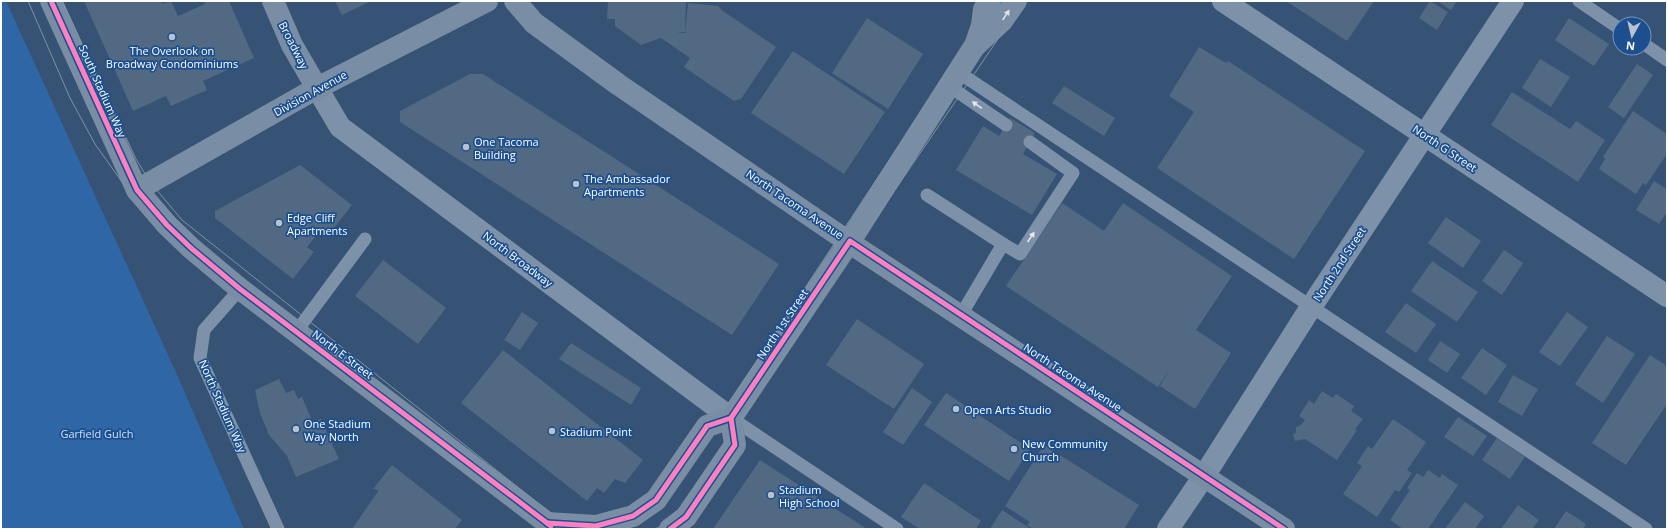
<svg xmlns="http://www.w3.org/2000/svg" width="1668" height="530" font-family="'Open Sans',sans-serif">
	<rect width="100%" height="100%" fill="#365274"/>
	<polygon fill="#2f66a5" points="1,1 6,1 175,370 244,529 1,529"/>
	<g fill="#526984">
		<polygon points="84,1 161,1 162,4 171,1 178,16 205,4 204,1 229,1 254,58 203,81 207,90 171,106 166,96 133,111"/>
		<polygon points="335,1 371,1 342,15"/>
		<polygon points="616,1 686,1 685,32 676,32 685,33 688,3 718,6 723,11 776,47 741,99 734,101 684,67 690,58 661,38 641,45 615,26 615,19 607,19 608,2 616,2"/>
		<polygon points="1286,1 1374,1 1347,41"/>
		<polygon points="1430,1 1448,12 1437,30 1419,18"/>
		<polygon points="1437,1 1457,1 1451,10"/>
		<polygon points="867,18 923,54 888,109 832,73"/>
		<polygon points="1569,18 1609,44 1594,66 1555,40"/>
		<polygon points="1199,47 1226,63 1228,61 1365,151 1294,259 1157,168 1194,112 1169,96"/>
		<polygon points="793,51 885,112 844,174 751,113"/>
		<polygon points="1540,59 1570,77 1551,107 1522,88"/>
		<polygon points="1637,64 1653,75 1624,118 1608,107"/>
		<polygon points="470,74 483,74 779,264 732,335 400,122 400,111"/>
		<polygon points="1064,86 1115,118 1104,136 1052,103"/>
		<polygon points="1512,92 1570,129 1576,121 1605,140 1578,182 1491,125"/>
		<polygon points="1633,111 1667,134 1667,154 1646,185 1643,183 1636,194 1599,169 1605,159 1603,157"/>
		<polygon points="1010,118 1035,133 1023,154 1057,174 1032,215 956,170 983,126 999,136"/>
		<polygon points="300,165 352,205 330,233 323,227 307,247 314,252 293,279 215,218 215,211"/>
		<polygon points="1654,181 1667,189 1667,212 1659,224 1636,210"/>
		<polygon points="1062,203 1104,231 1123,203 1232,276 1196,330 1231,353 1195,409 1160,386 1170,369 1158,387 1006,286"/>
		<polygon points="1446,217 1481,241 1463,268 1428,243"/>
		<polygon points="1504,250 1523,263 1502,295 1482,281"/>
		<polygon points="383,260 446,308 418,344 355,296"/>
		<polygon points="1432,261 1478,292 1457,322 1411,291"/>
		<polygon points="1406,303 1436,324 1416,353 1385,332"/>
		<polygon points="522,312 538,323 520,350 504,340"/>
		<polygon points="1567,312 1588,327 1560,366 1539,352"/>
		<polygon points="857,319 924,364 894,409 826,365"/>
		<polygon points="1607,336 1635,354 1603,403 1575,384"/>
		<polygon points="1440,341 1460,354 1447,373 1428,360"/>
		<polygon points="571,343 641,388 631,405 559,359"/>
		<polygon points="1482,348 1507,365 1486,395 1461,378"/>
		<polygon points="503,350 643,460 625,483 615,479 604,493 597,488 587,501 461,403"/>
		<polygon points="1650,355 1667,366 1667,404 1626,465 1592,443"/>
		<polygon points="1513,375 1538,389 1522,416 1498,402"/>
		<polygon points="279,379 286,393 294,390 298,399 302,397 313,423 321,419 339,459 296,477 287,456 269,435 260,413 255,390"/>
		<polygon points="912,388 932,402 903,445 883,432"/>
		<polygon points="1322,391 1333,398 1336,394 1354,406 1351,411 1363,419 1355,429 1357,430 1337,460 1305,439 1295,441 1293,434 1296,433 1296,427 1301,425 1305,420 1299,416 1309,400 1314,404"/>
		<polygon points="946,393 1030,449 1009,481 924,425"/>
		<polygon points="1458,417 1487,436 1473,456 1444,437"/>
		<polygon points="1393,419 1426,442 1407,470 1412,473 1399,492 1395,490 1377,517 1343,494 1362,466 1357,463 1368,446 1372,449"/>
		<polygon points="1497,438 1525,457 1510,479 1482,460"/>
		<polygon points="1044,445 1139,505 1124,529 1033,529 1027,525 1030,522 1005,506"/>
		<polygon points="760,460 867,529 713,529"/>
		<polygon points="392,465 462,520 455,529 352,529 379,490 373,489"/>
		<polygon points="1428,470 1440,478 1442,474 1458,485 1428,529 1403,529 1390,520 1410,490 1407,488 1417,473 1423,477"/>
		<polygon points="924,483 981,521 976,529 920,529 901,517"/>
		<polygon points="1465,502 1484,516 1475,529 1445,529"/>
		<polygon points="1518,505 1539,520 1532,529 1501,529"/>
		<polygon points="1002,510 1031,529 990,529"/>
		<polygon points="1566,511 1586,524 1583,529 1554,529"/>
	</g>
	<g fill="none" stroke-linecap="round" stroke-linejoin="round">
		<g stroke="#7d92a8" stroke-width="13">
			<polyline points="1579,1 1620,29"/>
			<polyline points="1644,44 1667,60"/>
			<polyline points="958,72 1646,529"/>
			<polyline points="949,86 1006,125"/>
			<polyline points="927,195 1003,244 961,315"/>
			<polyline points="1003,244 1020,254 1073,173 1030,142"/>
			<polyline points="240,289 204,330 200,358 278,529"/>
			<polyline points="296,332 365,239"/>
			<polyline points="731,418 897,529"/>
		</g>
		<g stroke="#7d92a8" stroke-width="22">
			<polyline points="1223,1 1667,296"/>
			<polyline points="317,88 340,127 731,418"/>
			<polyline points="1168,529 1204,476 1311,307 1513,1"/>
		</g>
		<g stroke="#798da4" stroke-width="22">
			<polyline points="51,1 137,190 167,225 191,248 240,289 555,529"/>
			<polyline points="273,1 292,45 317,88"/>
			<polyline points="515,1 534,23 619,85 856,247 1284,529"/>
			<polyline points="975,46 982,25 984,9 990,1"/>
			<polyline points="137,190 317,88 487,1"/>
			<polyline points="547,523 596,526 633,516 656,500 707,426 731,418 850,241 974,47 1002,21 1016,1"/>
			<polyline points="670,529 686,517 735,445 731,418"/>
		</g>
		<g stroke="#7e92a7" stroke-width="1">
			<polyline points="28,1 70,98 95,144 122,182 151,216 272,321 532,520 550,529"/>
			<polyline points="62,1 136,159 150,182 182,220 549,512 576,525 590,528 623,524 647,511 671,491 929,100 967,43 999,1"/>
			<polyline points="655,529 666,523 687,501 856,247 1024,1"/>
		</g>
		<g stroke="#1b4f8f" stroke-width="8">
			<g id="cycleway">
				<polyline points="51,1 137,190 167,225 191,248 240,289 551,526"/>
				<polyline points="547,523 596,526 633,516 656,500 707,426 731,418 850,241 1284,529"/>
				<polyline points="670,529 686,517 735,445 731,418"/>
			</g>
		</g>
		<use href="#cycleway" stroke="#ff80c0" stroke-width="5"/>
	</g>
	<defs><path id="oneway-solid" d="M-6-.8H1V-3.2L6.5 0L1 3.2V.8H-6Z"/></defs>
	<use fill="#dee2e8" href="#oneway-solid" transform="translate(1006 15) rotate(-56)"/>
	<g fill="#e5e9ee">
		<use href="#oneway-solid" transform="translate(977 105) rotate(-145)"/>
		<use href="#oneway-solid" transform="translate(1031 237) rotate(-56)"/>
	</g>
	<g fill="#b9c2ce" stroke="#1b4f8f" stroke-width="1.5">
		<circle cx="172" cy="37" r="4"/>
		<circle cx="466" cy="147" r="4"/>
		<circle cx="576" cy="184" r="4"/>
		<circle cx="279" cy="223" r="4"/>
		<circle cx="956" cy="409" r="4"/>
		<circle cx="296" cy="429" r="4"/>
		<circle cx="552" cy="431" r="4"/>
		<circle cx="1014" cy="449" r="4"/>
		<circle cx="771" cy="495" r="4"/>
	</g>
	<g text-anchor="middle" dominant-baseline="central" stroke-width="3.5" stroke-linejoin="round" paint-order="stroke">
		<g font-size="11" fill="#fff" stroke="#1b4f8f">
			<text transform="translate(294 45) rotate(63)">Broadway</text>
			<text transform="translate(103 91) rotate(66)">South Stadium Way</text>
			<text transform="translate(310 93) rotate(-29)">Division Avenue</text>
			<text transform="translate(1445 148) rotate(34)">North G Street</text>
			<text transform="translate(795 204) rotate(34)">North Tacoma Avenue</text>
			<text transform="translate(518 259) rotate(37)">North Broadway</text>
			<text transform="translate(1339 264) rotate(-57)">North 2nd Street</text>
			<text transform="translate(782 324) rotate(-56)">North 1st Street</text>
			<text transform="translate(343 354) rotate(37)">North E Street</text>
			<text transform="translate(1073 377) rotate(33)">North Tacoma Avenue</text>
			<text transform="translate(223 406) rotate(66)">North Stadium Way</text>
		</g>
		<g font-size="11" fill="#fff" stroke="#1b4f8f" text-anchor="start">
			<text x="172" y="50" text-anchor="middle">The Overlook on<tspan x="172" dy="13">Broadway Condominiums</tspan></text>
			<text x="474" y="141">One Tacoma<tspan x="474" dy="13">Building</tspan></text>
			<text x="584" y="178">The Ambassador<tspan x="584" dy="13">Apartments</tspan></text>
			<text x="287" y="217">Edge Cliff<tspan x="287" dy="13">Apartments</tspan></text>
			<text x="964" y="409">Open Arts Studio</text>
			<text x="304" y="423">One Stadium<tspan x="304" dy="13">Way North</tspan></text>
			<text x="560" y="431">Stadium Point</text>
			<text x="1022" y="443">New Community<tspan x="1022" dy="13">Church</tspan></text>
			<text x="779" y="489">Stadium<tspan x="779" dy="13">High School</tspan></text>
		</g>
		<g font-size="11" fill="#cfe3fa" stroke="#1b4f8f">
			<text x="97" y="433">Garfield Gulch</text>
		</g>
	</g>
	<rect width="1668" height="530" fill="none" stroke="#ffffff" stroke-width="4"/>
	<g transform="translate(1632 36) rotate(188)"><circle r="19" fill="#1b4f8f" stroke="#7695bc"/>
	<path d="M0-3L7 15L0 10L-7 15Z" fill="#b9c2ce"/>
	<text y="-6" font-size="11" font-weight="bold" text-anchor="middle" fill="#ffffff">N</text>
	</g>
</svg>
